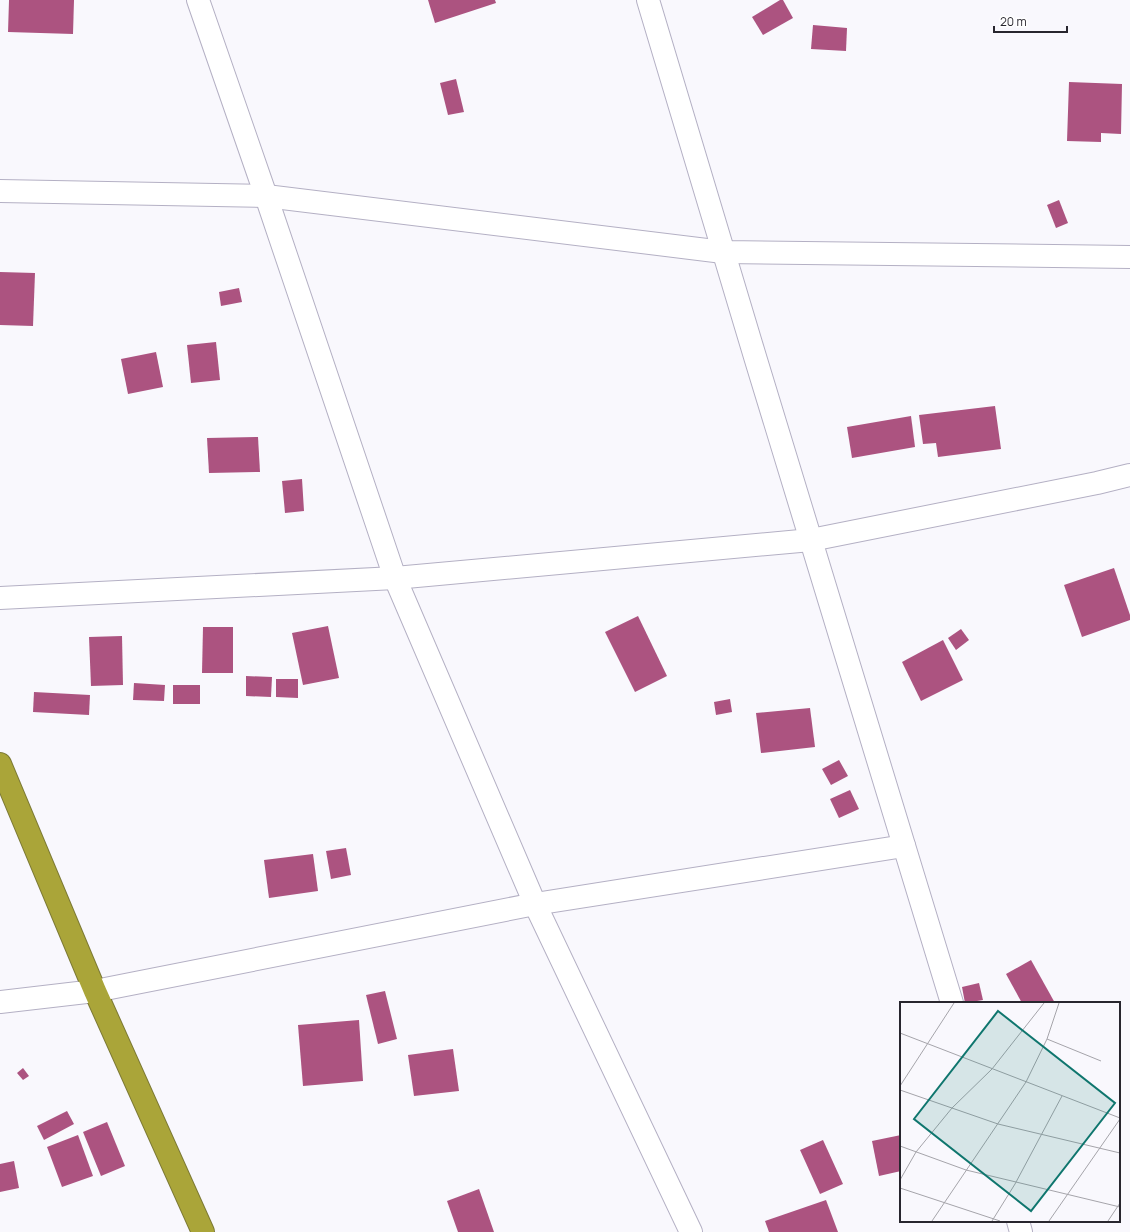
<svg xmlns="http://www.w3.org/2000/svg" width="1130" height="1232" font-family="Manrope,sans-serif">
	<rect width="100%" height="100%" fill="#f9f8fd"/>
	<g fill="#ac5380">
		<polygon points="9,0 74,0 73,34 8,32"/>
		<polygon points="428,0 495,0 496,3 435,23"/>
		<polygon points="780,0 783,0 793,18 763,35 752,17"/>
		<polygon points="813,25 847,28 846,51 811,49"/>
		<polygon points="456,79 464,112 448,115 440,83"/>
		<polygon points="1069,82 1122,84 1121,134 1101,133 1101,142 1067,141"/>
		<polygon points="1059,200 1068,223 1056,228 1047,205"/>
		<polygon points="0,272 35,273 33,326 0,325"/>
		<polygon points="239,288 242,302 221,306 219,292"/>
		<polygon points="216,342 220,380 191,383 187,345"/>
		<polygon points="156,352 163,387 128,394 121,359"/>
		<polygon points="995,406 1001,449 938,457 936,443 923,444 919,415"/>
		<polygon points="911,416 915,447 852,458 847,427"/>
		<polygon points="258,437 260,472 209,473 207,438"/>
		<polygon points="302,479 304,511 285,513 282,481"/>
		<polygon points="1114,568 1130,615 1130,620 1082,637 1064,585"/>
		<polygon points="638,616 667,676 635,692 605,632"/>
		<polygon points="328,626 339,678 303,685 292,633"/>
		<polygon points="203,627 233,627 233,673 202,673"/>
		<polygon points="961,629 969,640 956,650 948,638"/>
		<polygon points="122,636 123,685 91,686 89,637"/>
		<polygon points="943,640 963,680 921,701 902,662"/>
		<polygon points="246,676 272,677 271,697 246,696"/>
		<polygon points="276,679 298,679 298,698 276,697"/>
		<polygon points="134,683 165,685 164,701 133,700"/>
		<rect x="173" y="685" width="27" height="19"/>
		<polygon points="34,692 90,695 89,715 33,712"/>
		<polygon points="730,699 732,712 716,715 714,702"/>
		<polygon points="810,708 815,747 761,753 756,713"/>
		<polygon points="839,760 848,776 831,785 822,769"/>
		<polygon points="850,790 859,809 839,818 830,799"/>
		<polygon points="346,848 351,875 331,879 326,851"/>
		<polygon points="313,854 318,891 269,898 264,860"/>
		<polygon points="1031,960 1055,1003 1022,1003 1006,974"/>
		<polygon points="979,983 983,1000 965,1003 962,987"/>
		<polygon points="385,991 397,1039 378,1044 366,995"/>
		<polygon points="359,1020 363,1081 303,1086 298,1025"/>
		<polygon points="453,1049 459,1091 414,1096 408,1055"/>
		<polygon points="23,1068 29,1076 23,1080 17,1073"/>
		<polygon points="67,1111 74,1124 44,1140 37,1126"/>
		<polygon points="107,1122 125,1166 101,1176 83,1132"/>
		<polygon points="78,1135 93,1176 62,1187 47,1147"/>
		<polygon points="901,1135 901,1171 879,1176 872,1141"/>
		<polygon points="823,1140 843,1184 820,1194 800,1150"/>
		<polygon points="14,1161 19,1188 0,1192 0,1164"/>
		<polygon points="479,1189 494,1232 458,1232 447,1201"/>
		<polygon points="826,1200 838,1232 769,1232 765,1221"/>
	</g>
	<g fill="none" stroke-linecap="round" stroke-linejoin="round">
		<g stroke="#b4b0c4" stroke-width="24">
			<g id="minor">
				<polyline points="198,0 266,196 395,578 535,904 691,1232"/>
				<polyline points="648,0 756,360 952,1003"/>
				<polyline points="0,191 266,196 723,252 1130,257"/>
				<polyline points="0,598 395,578 811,540 1097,483 1130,475"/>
				<polyline points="0,1002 95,991 535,904 904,846"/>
				<polyline points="1018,1221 1021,1232"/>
			</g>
		</g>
		<g stroke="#7c7935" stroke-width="24">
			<polyline id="highway" points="0,764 95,991 203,1232"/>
		</g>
		<use href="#minor" stroke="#fff" stroke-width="22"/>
		<use href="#highway" stroke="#aaa539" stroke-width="22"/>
	</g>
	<g transform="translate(900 1002)">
		<rect width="220" height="220" fill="#f9f8fd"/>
		<path fill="none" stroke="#a5a4aa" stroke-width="1" d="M0,31L220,116M147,37L201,59M0,84L54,1M0,88L98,122L220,151M0,144L66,168L220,205M0,178L16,150L52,106L92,67L144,1M0,186L100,219M32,219L126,80L147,37L159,1M92,219L115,182L162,94M149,219L220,117M208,219L220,201"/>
		<path fill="#0f766e" fill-opacity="0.15" stroke="#0f766e" stroke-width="2" d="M98,9L215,101L131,209L14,117Z"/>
		<rect width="220" height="220" fill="none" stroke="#28262e" stroke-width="2"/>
	</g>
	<path d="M994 26v6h73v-6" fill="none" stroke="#28262e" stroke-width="2"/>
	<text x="1000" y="26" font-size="12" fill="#28262e" stroke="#ffffff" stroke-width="3" paint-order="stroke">20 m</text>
</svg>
